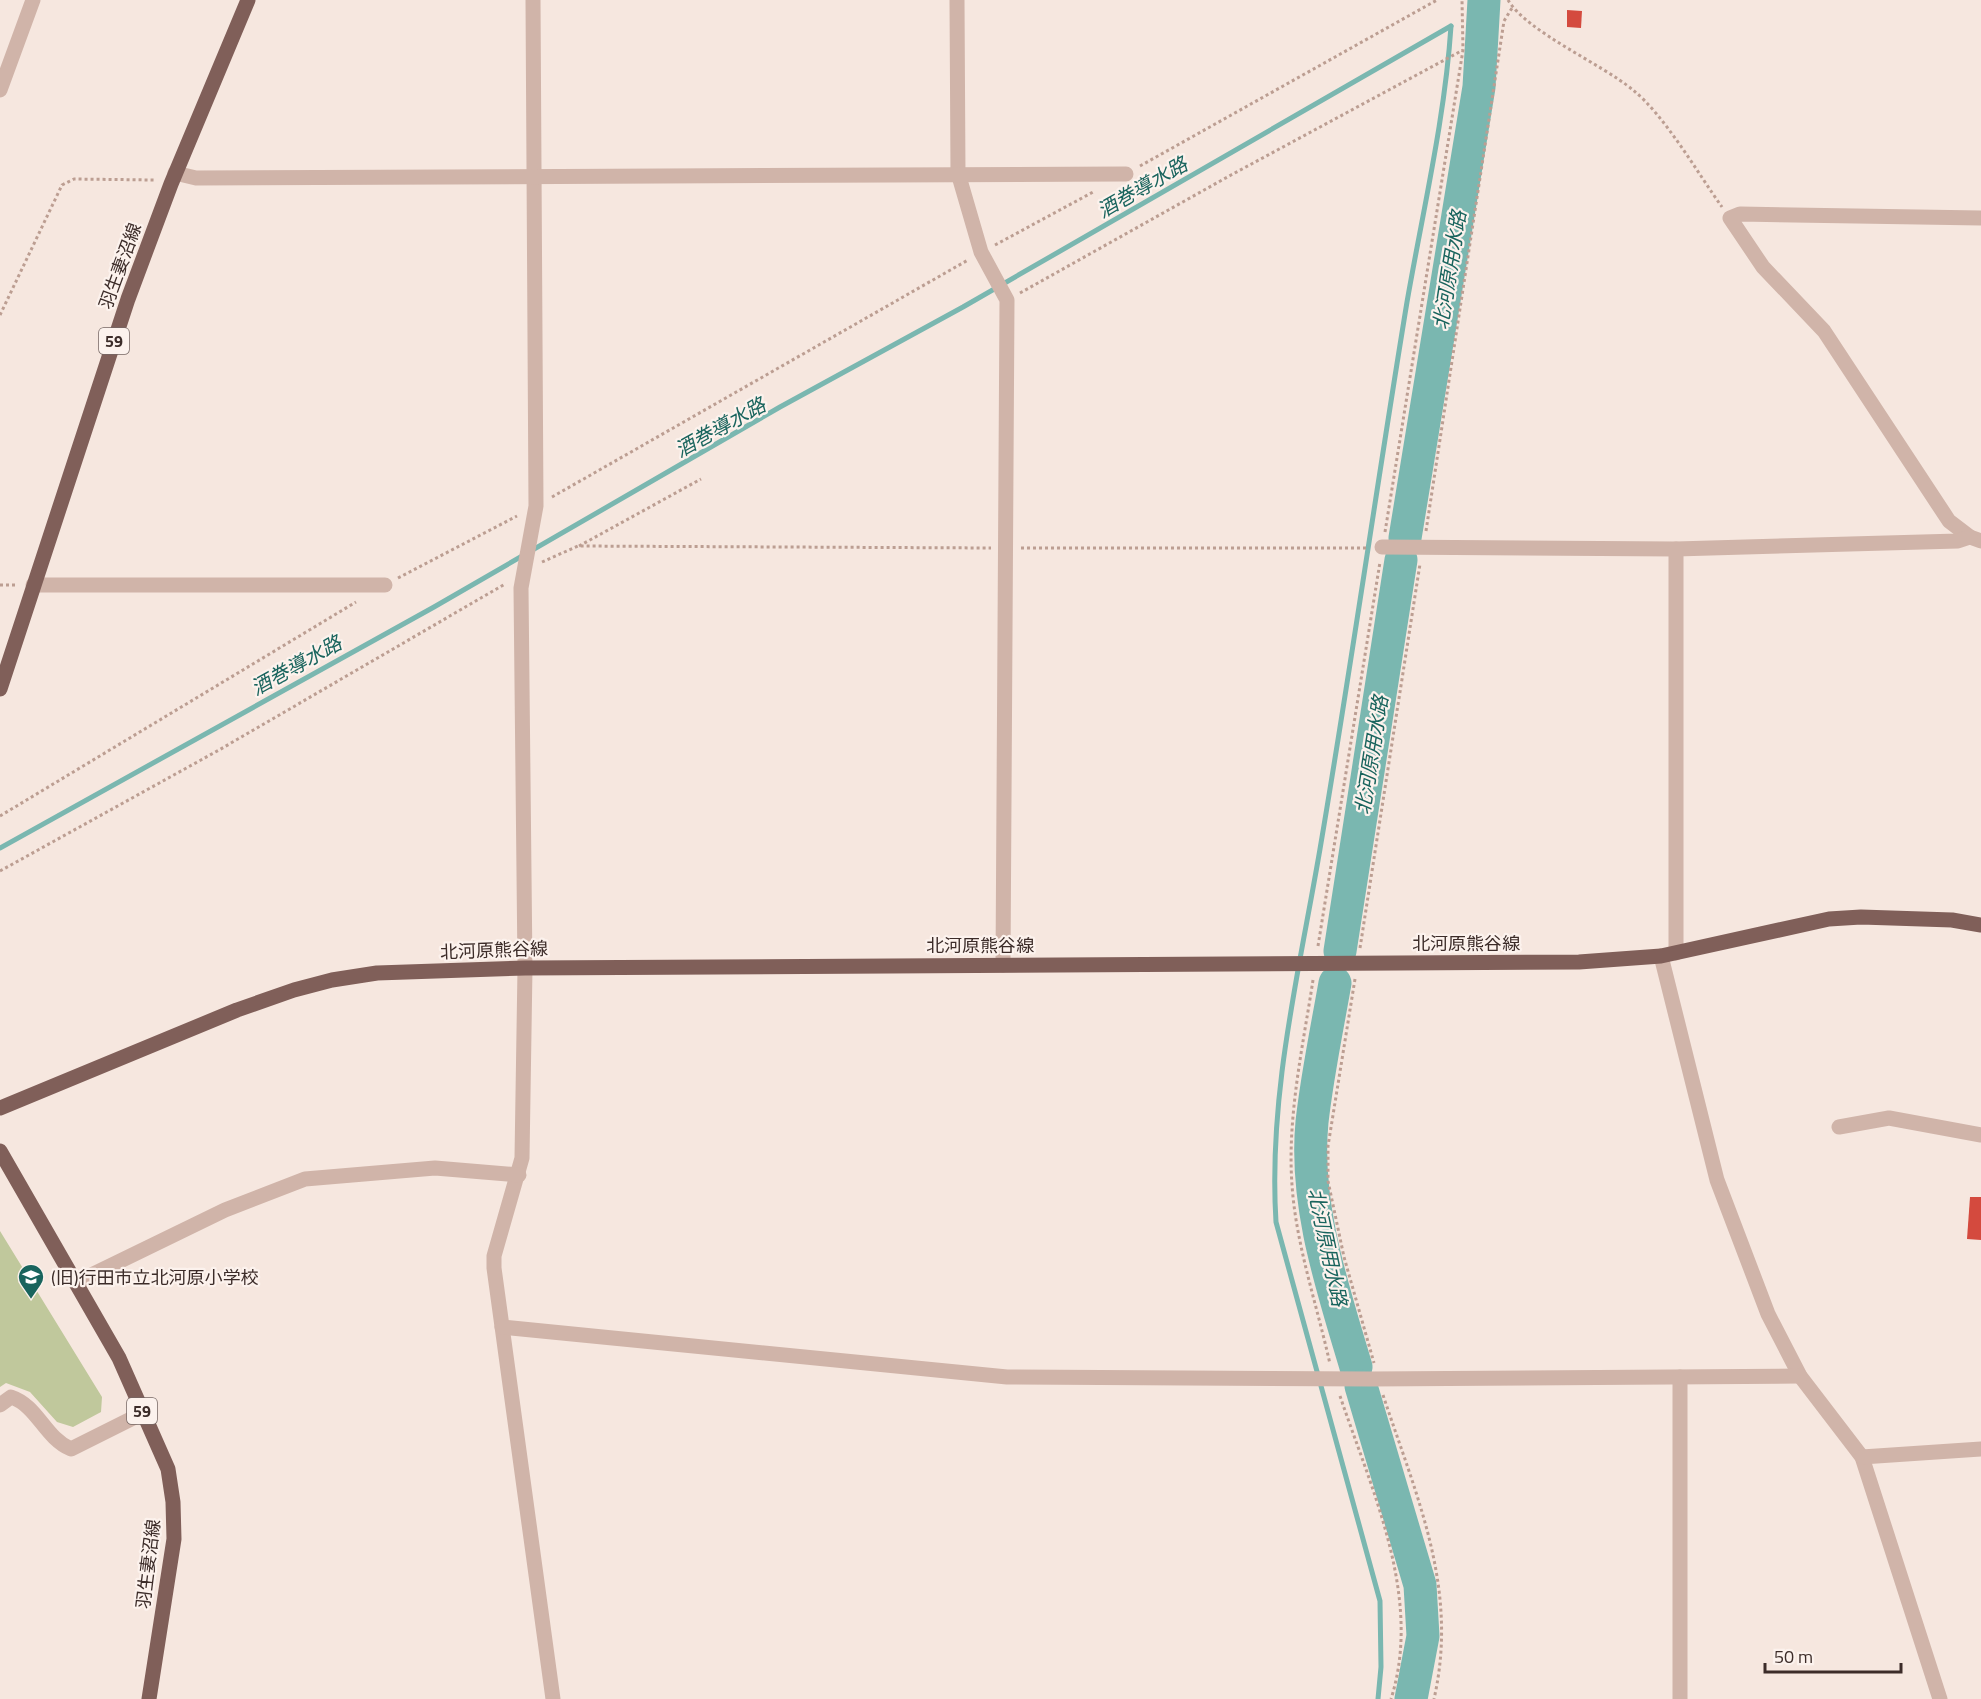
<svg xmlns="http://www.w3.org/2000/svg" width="1981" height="1699" font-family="'Titillium Web','Noto Sans JP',sans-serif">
	<rect width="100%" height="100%" fill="#f6e7df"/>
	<polygon fill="#c0c89c" points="0,1231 102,1397 101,1412 73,1427 57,1422 30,1392 6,1383 0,1387"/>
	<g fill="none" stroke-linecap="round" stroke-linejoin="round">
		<g stroke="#7ab7b0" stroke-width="5">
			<polyline points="0,848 434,607 780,407 963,307 1451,26"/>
			<path d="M1378,1699L1381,1667L1380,1601L1276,1222C1268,1096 1299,972 1320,849C1351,667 1377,484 1407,302C1423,210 1445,118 1451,26"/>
		</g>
		<g stroke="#7ab7b0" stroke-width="33">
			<polyline points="1405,538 1479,87 1484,0"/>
			<polyline points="1340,951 1401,560"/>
			<path d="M1335,983C1327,1029 1317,1076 1312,1122C1304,1205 1333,1289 1356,1367"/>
			<polyline points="1361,1386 1420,1585 1423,1636 1411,1699"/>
		</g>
	</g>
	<g fill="#d44a3e">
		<polygon points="1567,10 1582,11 1581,28 1567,27"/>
		<polygon points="1970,1197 1981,1197 1981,1240 1967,1239"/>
	</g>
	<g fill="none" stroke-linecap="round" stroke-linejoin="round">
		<g stroke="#bc9e92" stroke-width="3" stroke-dasharray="3 3" stroke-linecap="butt">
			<path d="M1508,0C1527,32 1602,64 1633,90C1665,116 1697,172 1722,207"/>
			<polyline points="1140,166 1437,0"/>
			<polyline points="995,245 1095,191"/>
			<polyline points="1020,293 1231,175 1463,50"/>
			<polyline points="0,315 62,185 74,179 154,180"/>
			<polyline points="552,497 968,260"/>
			<polyline points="1426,531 1504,21 1512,8"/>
			<polyline points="1385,532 1463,50 1462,0"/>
			<polyline points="579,546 701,479"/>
			<polyline points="1021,548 1366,548"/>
			<polyline points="542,562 578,546 991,548"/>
			<polyline points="398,578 517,516"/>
			<polyline points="0,585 16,585"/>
			<polyline points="0,816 356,602"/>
			<polyline points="0,871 219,750 505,584"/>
			<polyline points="1318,946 1380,562"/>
			<polyline points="1360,948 1420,564"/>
			<polyline points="1355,979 1328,1146 1328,1181 1344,1257 1374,1363"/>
			<path d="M1313,980C1303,1046 1287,1117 1292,1185C1296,1245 1317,1305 1330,1364"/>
			<path d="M1383,1395C1417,1498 1459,1589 1434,1699"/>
			<path d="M1340,1396C1372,1491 1423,1598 1391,1699"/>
		</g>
		<g stroke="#d0b4a9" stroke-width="15">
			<polyline points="533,0 536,506 521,588 525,968 522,1158 494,1256 494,1268 553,1699"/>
			<polyline points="957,0 958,173 981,252 1007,300 1003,965"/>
			<polyline points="0,90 33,0"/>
			<polyline points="175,173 196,178 1126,174"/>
			<polyline points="1981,218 1740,214 1730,218 1763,267 1824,331 1949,521 1970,537 1981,541"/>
			<polyline points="1382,547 1676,549 1958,541 1970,537"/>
			<polyline points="1676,549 1676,953"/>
			<polyline points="33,585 385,585"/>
			<polyline points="1661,956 1717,1180 1768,1314 1800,1376 1862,1457 1940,1699"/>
			<polyline points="1839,1127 1889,1118 1981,1135"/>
			<polyline points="77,1282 225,1210 305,1179 435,1168 519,1175"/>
			<polyline points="502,1327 1007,1377 1370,1379 1800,1376"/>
			<polyline points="1680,1377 1680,1699"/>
			<path d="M0,1405L11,1397C38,1406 44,1437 71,1449L143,1413"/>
			<polyline points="1862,1457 1981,1449"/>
		</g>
		<g stroke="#805f59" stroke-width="15">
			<polyline points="0,689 128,299 171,184 248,0"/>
			<polyline points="0,1108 237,1010 294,990 332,980 377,973 525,968 1579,962 1661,956 1829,919 1861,917 1952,920 1981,925"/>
			<polyline points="0,1151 119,1358 168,1469 173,1502 174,1539 149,1699"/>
		</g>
	</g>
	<defs>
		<g id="school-pin" transform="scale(1.35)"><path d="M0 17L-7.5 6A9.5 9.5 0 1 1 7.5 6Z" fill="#19645d" stroke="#fcf2ed"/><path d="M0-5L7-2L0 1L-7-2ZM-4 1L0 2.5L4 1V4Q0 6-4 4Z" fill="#fff"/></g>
	</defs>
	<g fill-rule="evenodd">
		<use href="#school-pin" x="31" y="1277"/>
	</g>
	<g text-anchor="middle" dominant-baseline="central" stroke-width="4.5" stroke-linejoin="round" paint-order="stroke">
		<g fill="#fcf2ed" stroke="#766764" stroke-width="1.5">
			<rect x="99" y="328" width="30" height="26" rx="4.5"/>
			<rect x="127" y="1398" width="30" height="26" rx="4.5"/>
		</g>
		<g font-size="16" font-weight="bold" fill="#3c2c29">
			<text x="114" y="341">59</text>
			<text x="142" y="1411">59</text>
		</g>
		<g font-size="18" fill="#3c2c29" stroke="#fcf2ed">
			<text transform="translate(120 266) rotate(-70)">羽生妻沼線</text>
			<text x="1466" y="943">北河原熊谷線</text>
			<text x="980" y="945">北河原熊谷線</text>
			<text transform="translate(494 950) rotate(-2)">北河原熊谷線</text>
			<text transform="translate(148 1564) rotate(-83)">羽生妻沼線</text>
		</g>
		<g font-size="18" fill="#3c2c29" stroke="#fcf2ed" text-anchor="start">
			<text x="51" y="1277">(旧)行田市立北河原小学校</text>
		</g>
		<g font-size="20" font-style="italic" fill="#19645d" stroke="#fcf2ed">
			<text transform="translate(1142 187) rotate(-30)">酒巻導水路</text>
			<text transform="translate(1449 270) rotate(-81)">北河原用水路</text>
			<text transform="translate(720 427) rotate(-29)">酒巻導水路</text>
			<text transform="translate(296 665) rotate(-29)">酒巻導水路</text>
			<text transform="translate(1371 755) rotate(-81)">北河原用水路</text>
			<text transform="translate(1328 1247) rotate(78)">北河原用水路</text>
		</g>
	</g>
	<path d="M1765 1663v9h136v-9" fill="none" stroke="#3c2c29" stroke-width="3"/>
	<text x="1774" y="1663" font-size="18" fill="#3c2c29" stroke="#fcf2ed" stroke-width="4.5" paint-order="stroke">50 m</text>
</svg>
